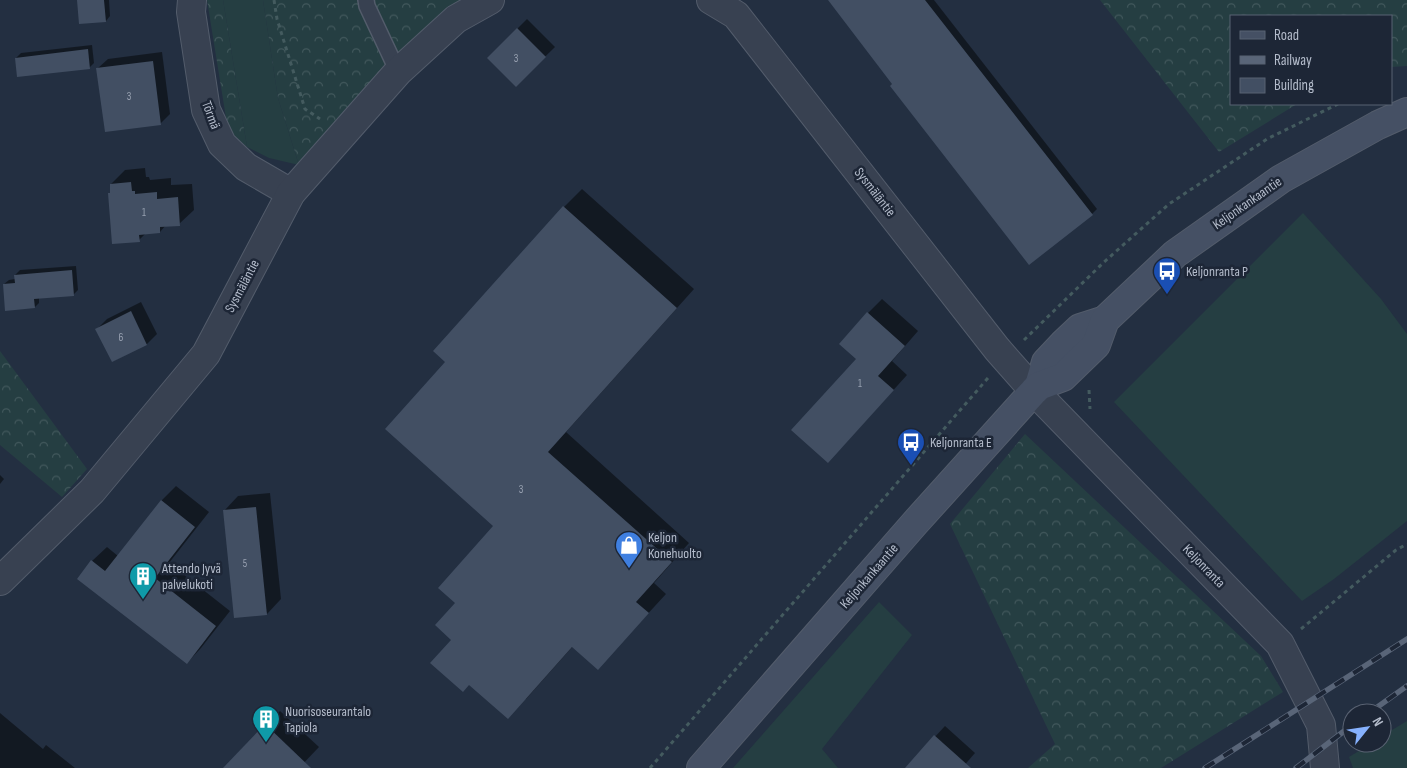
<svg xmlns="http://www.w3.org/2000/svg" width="1407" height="768" font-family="'Sofia Sans Condensed',sans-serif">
	<defs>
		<pattern id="forest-crowns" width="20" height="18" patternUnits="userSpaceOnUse" patternTransform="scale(1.25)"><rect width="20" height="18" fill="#253e42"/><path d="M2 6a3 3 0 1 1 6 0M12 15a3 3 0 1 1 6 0" fill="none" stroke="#42585c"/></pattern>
	</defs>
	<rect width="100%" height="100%" fill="#232f41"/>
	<g fill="#253e42">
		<polygon points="223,0 263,0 278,98 299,165 269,158 247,147"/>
		<polygon points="1303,213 1381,299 1407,334 1407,521 1334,579 1302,601 1114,402"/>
		<polygon points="879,602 912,635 822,749 838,768 733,768"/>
		<polygon points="1407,721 1407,768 1353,768 1349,757 1372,743 1382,743 1382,736"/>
	</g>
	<g fill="url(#forest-crowns)">
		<polygon points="207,0 223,0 247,147 228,130"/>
		<polygon points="263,0 462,0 445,10 387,67 299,165 278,98"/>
		<polygon points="1100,0 1407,0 1407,66 1391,67 1391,16 1231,16 1231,104 1297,104 1219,152"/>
		<polygon points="0,351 87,469 62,497 0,445"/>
		<polygon points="1025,434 1261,656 1283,692 1161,768 1028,768 1055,744 950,524"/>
	</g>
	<g fill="#0007">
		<polygon points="79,0 109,0 110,16 106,21"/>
		<polygon points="829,0 934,0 1097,209 1092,214 894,83"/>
		<polygon points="527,19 555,47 516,85 488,58"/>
		<polygon points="92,45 94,63 90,67 16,58 21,53"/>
		<polygon points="162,52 170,114 160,124 98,68 108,59"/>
		<polygon points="145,168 146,177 149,177 150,180 171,178 171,185 192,184 194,210 179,224 166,225 160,232 146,233 139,240 109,194 111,192 111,184 125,170"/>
		<polygon points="582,189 694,289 566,432 689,543 654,583 666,594 598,668 573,646 526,699 453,640 457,603 495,526 447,362 564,207"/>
		<polygon points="76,266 78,290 73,295 39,298 39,303 35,307 4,284 9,280 15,279 15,275 20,270"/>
		<polygon points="882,299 918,331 892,361 907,375 842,447 868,313"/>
		<polygon points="141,302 157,334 147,344 113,361 97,329 107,319"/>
		<polygon points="0,475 4,479 0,484"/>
		<polygon points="176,486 209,512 169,563 230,611 201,648 187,663 92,561 107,547 118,556 162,500"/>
		<polygon points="270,493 281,599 267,614 224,511 238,496"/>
		<polygon points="280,711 319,747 299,768 225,768"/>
		<polygon points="0,713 43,749 46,745 75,768 0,768"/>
		<polygon points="945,726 975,753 962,768 906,768"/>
	</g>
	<g fill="#424f63">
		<polygon points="77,0 104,0 106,22 79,24"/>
		<polygon points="828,0 925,0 1093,215 1029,265 890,86 892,84"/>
		<polygon points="517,28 546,57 516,87 487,58"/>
		<polygon points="88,49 90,69 17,77 15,58"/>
		<polygon points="153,61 161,125 105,132 96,68"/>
		<polygon points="131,182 132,191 135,191 135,194 157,192 157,199 178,197 180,226 160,227 160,233 139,235 140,242 112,244 108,193 110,193 110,184"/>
		<polygon points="563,206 677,308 548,452 672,562 636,602 649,613 598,670 572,647 508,719 469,685 463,692 430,663 451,640 435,625 455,603 438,588 493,526 385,429 445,362 433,351"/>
		<polygon points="72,270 74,296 34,299 35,308 5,311 3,284 15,283 14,275"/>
		<polygon points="131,311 147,345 112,362 95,329"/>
		<polygon points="867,312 905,346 878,376 894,390 828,463 791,430 856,359 839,344"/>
		<polygon points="161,500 195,527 155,578 216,626 187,664 77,579 91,560 105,571"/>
		<polygon points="256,507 267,615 234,618 223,510"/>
		<polygon points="265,724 311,768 223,768"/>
		<polygon points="934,735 971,768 905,768"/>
	</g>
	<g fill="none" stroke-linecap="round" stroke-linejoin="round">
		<g stroke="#535c6b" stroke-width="18">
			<polyline id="lane" points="366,0 367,6 398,72"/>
		</g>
		<g stroke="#535c6b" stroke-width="30">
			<g id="street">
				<polyline points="192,0 191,12 206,110 222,144 246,167 291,193"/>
				<polyline points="711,0 736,15 997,349 1034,391 1280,644 1321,725 1325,768"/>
				<polyline points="0,581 92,491 206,354 291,193 398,72 456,19 490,0"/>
			</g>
		</g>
		<g stroke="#535c6b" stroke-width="30">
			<g id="secondary">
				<polyline points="1039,386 1046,362 1063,344 1080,328 1105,320"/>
				<polyline points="701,768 915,523 1034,391 1039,386 1063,377 1096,345 1105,320 1175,254 1281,179 1378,125 1407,112"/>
			</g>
		</g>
		<g stroke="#445b5f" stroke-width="3" stroke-dasharray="4 4" stroke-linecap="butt">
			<polyline points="274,0 277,19 305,109 320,119"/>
			<polyline points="1024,340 1103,263 1169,204 1267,139 1338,104"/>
			<polyline points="1089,390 1090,409"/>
			<polyline points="1301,629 1396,550 1407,544"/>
			<polyline points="650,768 988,378"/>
		</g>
		<use href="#lane" stroke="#384151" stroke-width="15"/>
		<use href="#street" stroke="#384151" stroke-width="28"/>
		<use href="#secondary" stroke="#455064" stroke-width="28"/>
		<g stroke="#596578" stroke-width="5.5">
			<g id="rail">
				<polyline points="1369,713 1407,686"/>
				<polyline points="1205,768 1407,639"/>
				<polyline points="1296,768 1352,725"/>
			</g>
		</g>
		<use href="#rail" stroke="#1d2636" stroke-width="4" stroke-dasharray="11" stroke-linecap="butt"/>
	</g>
	<defs>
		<g id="bus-pin" transform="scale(1.4375)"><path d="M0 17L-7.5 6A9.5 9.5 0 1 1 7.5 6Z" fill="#1a4fb4" stroke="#1d2636"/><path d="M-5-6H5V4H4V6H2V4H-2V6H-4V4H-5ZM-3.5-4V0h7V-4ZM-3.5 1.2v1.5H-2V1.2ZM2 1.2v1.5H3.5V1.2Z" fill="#fff"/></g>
		<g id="shop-pin" transform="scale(1.4375)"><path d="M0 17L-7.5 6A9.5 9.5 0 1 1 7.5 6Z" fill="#3f7fe0" stroke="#1d2636"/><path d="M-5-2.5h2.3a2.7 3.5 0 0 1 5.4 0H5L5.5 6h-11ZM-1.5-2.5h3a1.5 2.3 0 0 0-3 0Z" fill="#fff"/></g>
		<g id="building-pin" transform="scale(1.4375)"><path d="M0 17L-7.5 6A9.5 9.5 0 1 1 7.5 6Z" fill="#0f9aa8" stroke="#1d2636"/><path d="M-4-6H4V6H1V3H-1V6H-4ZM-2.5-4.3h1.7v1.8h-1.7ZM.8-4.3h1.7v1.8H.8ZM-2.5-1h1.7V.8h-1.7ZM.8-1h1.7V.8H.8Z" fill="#fff"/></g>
	</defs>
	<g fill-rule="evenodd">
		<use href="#bus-pin" x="1167" y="271"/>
		<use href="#bus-pin" x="911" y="442"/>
		<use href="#shop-pin" x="629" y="545"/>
		<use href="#building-pin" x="143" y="576"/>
		<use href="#building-pin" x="266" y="719"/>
	</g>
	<g text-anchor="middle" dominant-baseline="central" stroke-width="5" stroke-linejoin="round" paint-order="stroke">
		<g font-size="11" fill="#98a1b1">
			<text x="516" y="58">3</text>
			<text x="129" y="96">3</text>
			<text x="144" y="212">1</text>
			<text x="121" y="337">6</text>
			<text x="860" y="383">1</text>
			<text x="521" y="489">3</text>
			<text x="245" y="563">5</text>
		</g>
		<g font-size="14" fill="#b4bccb" stroke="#1d2636">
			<text transform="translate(211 115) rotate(70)">Törmä</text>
			<text transform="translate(875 192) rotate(52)">Sysmäläntie</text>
			<text transform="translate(1247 203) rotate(-35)">Keljonkankaantie</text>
			<text transform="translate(242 286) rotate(-62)">Sysmäläntie</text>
			<text transform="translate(1204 566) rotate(46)">Keljonranta</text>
			<text transform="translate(869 576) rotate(-49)">Keljonkankaantie</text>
		</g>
		<g font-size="14" fill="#b4bccb" stroke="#1d2636" text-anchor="start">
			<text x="1186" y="271">Keljonranta P</text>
			<text x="930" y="442">Keljonranta E</text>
			<text x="648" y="537">Keljon<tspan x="648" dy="16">Konehuolto</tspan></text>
			<text x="162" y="568">Attendo Jyvä<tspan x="162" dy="16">palvelukoti</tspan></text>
			<text x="285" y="711">Nuorisoseurantalo<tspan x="285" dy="16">Tapiola</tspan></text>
		</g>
	</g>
	<rect x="1230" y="15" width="162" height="90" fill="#1d2636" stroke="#596272"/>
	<rect x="1240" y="31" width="25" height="8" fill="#455064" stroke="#596272"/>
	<text x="1274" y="40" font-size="15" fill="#b4bccb">Road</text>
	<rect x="1240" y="56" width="25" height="8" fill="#596578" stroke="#596272"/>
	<text x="1274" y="65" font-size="15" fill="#b4bccb">Railway</text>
	<rect x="1240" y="78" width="25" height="15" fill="#424f63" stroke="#596272"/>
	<text x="1274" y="90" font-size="15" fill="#b4bccb">Building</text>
	<g transform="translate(1367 728) rotate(60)"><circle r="24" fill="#1d2636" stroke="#596272"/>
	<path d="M0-4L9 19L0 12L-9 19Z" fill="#86b1fe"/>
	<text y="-8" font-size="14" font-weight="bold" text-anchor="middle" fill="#b4bccb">N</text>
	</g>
</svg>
